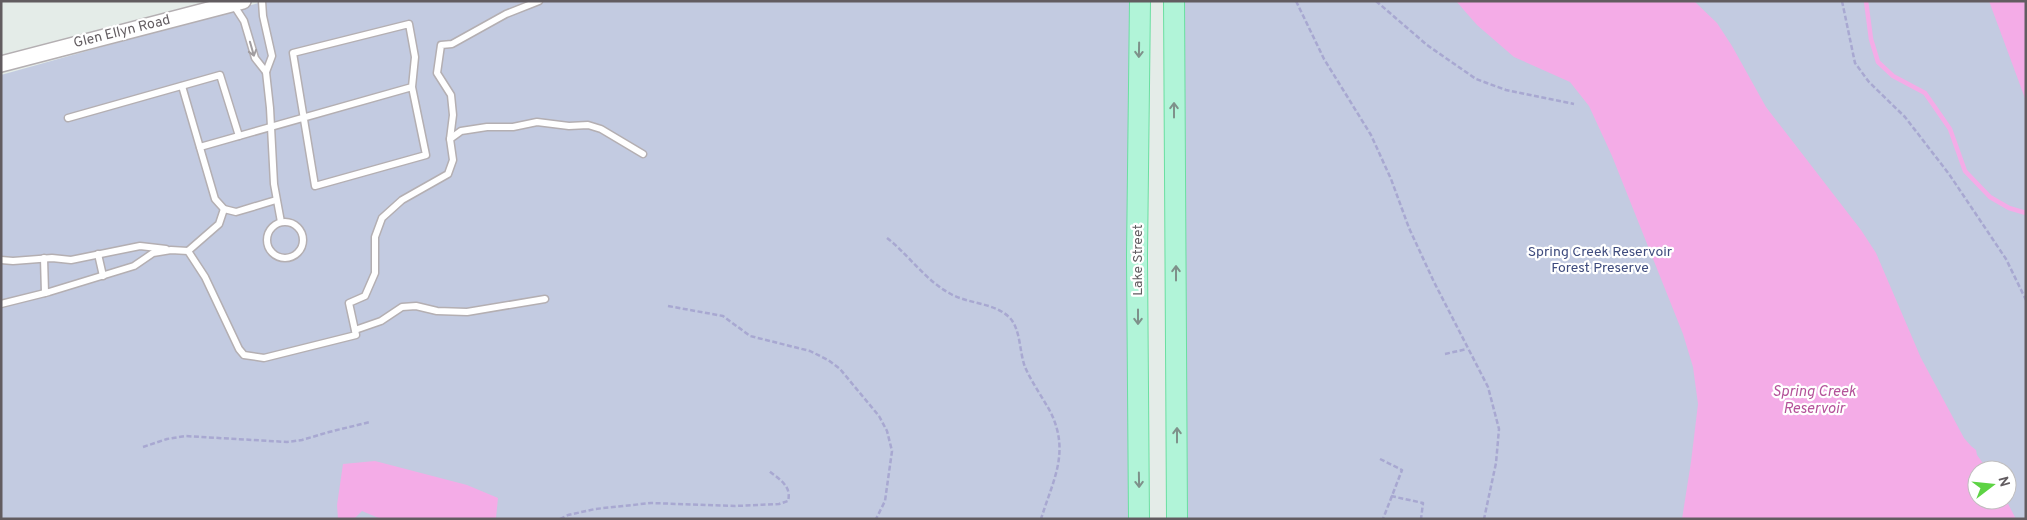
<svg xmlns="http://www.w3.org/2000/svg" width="2027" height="520" font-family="Overpass,sans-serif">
	<rect width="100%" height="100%" fill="#e4ece8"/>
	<g fill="#c3cbe1" fill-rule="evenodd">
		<polygon points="266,1 1134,1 1136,519 1,519 1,75"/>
		<path d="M1175,1H2026V519H1179ZM1977,470H2007V500H1977Z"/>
	</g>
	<g fill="#f4ace7">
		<polygon points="1456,1 1694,1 1717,23 1732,46 1766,107 1861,230 1876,253 1921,358 1964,438 1971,446 1976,450 1977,455 1988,470 1977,470 1977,500 2006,500 2016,519 1682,519 1691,462 1698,404 1693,367 1683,334 1612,156 1589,106 1570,82 1514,57 1477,25"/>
		<polygon points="1989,1 2026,1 2026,101"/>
		<polygon points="375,461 467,485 498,498 496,518 381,519 362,511 354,519 338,519 337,505 343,464"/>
	</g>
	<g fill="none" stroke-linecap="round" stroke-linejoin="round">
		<polyline stroke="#f4ace7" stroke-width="4.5" points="1866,1 1871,39 1878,62 1893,76 1925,93 1950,129 1965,171 1990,197 2009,208 2026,213"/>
		<g stroke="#b4afb2" stroke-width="9">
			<g id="service">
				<polyline points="233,4 244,21 255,58 266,72 272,56 263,16 262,1"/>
				<polyline points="266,72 270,108 274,184 281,222"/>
				<polyline points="182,86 215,199 224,209 236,212 276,200"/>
				<polyline points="68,118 220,75 239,136"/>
				<polyline points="450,139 453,115 451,95 437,73 441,45 452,44 506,14 539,1"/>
				<path d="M200,147C271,127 342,107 412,87L415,57L409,24L293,53L315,186L426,155L412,87"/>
				<circle cx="285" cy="240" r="18"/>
				<polyline points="188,251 219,224 224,209"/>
				<polyline points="98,254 103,276"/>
				<polyline points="44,258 45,293"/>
				<polyline points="1,260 13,261 52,258 71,260 140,246 166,249"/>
				<polyline points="1,304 49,292 134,266 153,253 171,250 188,251 205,277 239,349 244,355 264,358 356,335 349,303 365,296 375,273 375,237 382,218 402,200 448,174 453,160 450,139 461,131 487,127 513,127 537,122 569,126 588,125 601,129 643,154"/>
				<polyline points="355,330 381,321 402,307 416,306 437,311 467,312 545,299"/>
			</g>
		</g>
		<g stroke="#b4afb2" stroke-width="18">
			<polyline id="tertiary" points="1,64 243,1"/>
		</g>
		<g stroke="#6adfa1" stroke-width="22">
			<g id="primary">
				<polyline points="1174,1 1177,519"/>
				<polyline points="1139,519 1137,257 1140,1"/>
			</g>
		</g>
		<g stroke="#a8a8d1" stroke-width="2.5" stroke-dasharray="5 2.5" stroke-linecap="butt">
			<polyline points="1296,1 1324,59 1371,135 1391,179 1409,228 1434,282 1488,387 1499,429 1496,463 1484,519"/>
			<polyline points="1376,1 1427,45 1476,79 1506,90 1574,104"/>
			<polyline points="1842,1 1855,63 1869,82 1905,117 1949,174 2006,259 2026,300"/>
			<path d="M887,238C909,255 924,279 949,293C967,304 993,302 1009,317C1021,329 1019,351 1025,367C1032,383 1043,398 1051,413C1070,453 1053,480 1041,519"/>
			<polyline points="668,306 723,316 750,336 810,351 828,360 840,369 879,416 887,431 892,451 885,501 876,519"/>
			<polyline points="1445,354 1467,349"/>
			<polyline points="143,447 167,439 185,436 287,442 302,440 329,432 370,422"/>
			<polyline points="1380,459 1402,470 1383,519"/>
			<polyline points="1391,496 1423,503 1421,519"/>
			<path d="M560,519L568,515L595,509L651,503L735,506L779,504L788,501C792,486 779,479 769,471"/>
		</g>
		<use href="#service" stroke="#fff" stroke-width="6"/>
		<use href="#tertiary" stroke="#fff" stroke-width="15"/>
		<use href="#primary" stroke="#b1f4d8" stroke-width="20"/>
	</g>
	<defs><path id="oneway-shaft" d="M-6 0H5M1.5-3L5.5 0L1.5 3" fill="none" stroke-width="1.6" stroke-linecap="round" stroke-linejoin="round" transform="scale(1.25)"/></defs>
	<use stroke="#a19da0" href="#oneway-shaft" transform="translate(252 49) rotate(74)"/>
	<g stroke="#7e918a">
		<use href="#oneway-shaft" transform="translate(1139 50) rotate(91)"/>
		<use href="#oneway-shaft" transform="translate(1174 110) rotate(-90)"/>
		<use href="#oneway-shaft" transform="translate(1176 273) rotate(-90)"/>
		<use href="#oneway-shaft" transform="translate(1138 317) rotate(90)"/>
		<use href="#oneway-shaft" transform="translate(1177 435) rotate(-90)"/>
		<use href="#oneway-shaft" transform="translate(1139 480) rotate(89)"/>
	</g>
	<g text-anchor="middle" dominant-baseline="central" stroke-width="4.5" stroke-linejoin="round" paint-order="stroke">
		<g font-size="14" fill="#625c60" stroke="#fff">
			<text transform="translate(122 32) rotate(-14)">Glen Ellyn Road</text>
			<text transform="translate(1138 260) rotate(-90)">Lake Street</text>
		</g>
		<g font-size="14" fill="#3f4c7e" stroke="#fff">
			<text x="1600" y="252">Spring Creek Reservoir<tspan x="1600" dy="16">Forest Preserve</tspan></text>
		</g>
		<g font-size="15" font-style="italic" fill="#b4539a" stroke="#fff">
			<text x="1814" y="392">Spring Creek<tspan x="1814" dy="17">Reservoir</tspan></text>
		</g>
	</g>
	<rect width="2027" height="520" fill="none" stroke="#625c60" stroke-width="5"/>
	<g transform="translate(1992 485) rotate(74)"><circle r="24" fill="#ffffff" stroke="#c0bebf"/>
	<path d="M0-4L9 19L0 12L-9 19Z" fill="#5dd344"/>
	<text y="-8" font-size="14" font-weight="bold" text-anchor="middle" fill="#625c60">N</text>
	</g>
</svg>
